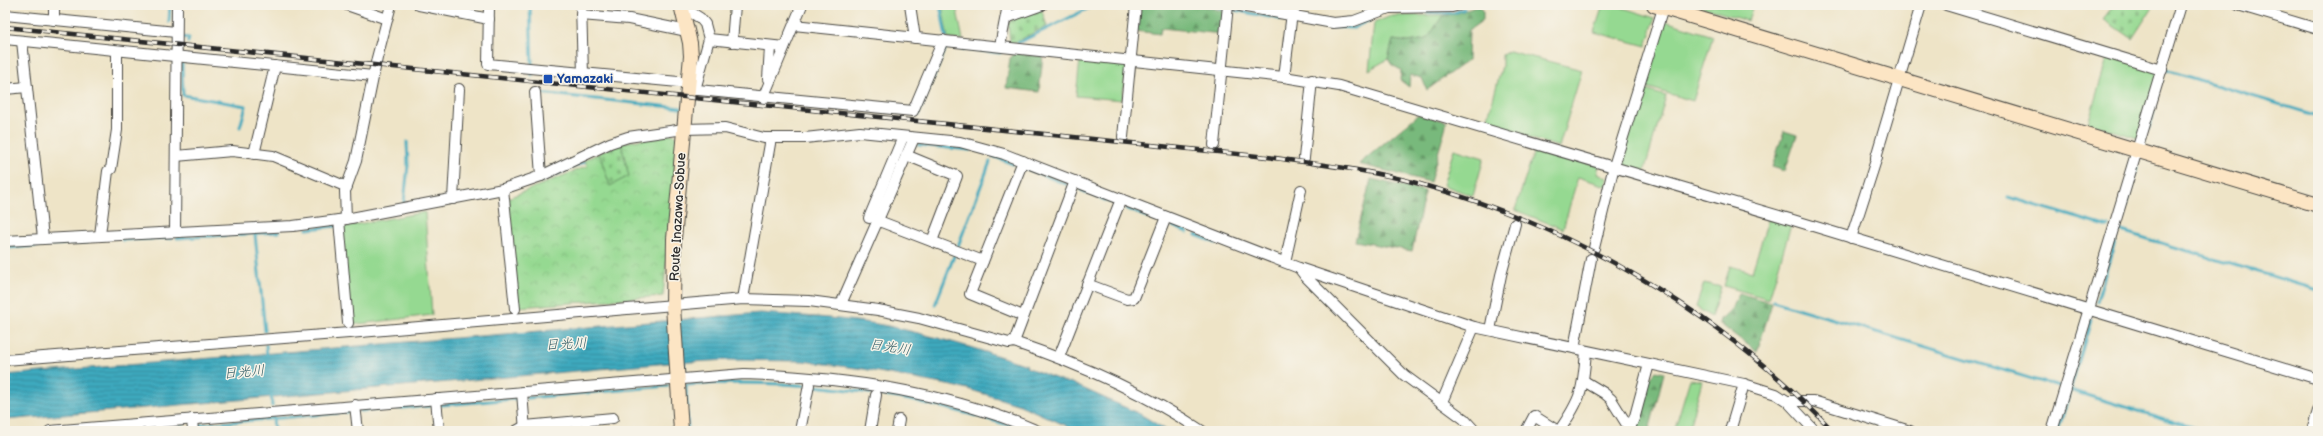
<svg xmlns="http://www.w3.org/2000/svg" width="2323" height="436" font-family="'Balsamiq Sans','Klee One',sans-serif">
	<defs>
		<pattern id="forest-firs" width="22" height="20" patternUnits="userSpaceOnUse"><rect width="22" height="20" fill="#78b97b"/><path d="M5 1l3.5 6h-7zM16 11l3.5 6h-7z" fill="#639765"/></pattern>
		<pattern id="cemetery-stones" width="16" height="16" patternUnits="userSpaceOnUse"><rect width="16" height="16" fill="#95d991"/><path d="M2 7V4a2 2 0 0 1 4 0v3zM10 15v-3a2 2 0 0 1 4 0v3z" fill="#81ba7d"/></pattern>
		<pattern id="park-crowns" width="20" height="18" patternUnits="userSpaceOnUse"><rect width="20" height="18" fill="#95d991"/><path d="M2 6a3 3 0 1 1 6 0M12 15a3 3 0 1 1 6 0" fill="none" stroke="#81ba7d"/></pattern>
		<pattern id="water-rules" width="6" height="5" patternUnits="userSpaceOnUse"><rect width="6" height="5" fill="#3ea9be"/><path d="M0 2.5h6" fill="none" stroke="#348a9b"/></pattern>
	</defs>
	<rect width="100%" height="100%" fill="#f7f3e8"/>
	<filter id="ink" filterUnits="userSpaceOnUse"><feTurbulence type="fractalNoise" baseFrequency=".025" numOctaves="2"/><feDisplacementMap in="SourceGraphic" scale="8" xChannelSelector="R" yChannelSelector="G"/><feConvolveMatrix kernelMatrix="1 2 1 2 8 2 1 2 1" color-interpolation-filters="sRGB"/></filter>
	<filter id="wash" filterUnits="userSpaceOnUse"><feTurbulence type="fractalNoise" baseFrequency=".012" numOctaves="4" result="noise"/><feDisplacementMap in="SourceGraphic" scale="16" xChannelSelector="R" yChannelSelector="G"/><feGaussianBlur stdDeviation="0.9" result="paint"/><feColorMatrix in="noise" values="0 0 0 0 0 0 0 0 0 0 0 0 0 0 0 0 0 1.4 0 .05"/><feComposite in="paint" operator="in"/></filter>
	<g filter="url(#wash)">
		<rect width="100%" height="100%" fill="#eee4c7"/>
		<g fill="#95d991" stroke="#60825e">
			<polygon points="942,5 956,5 963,40 948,39"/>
			<polygon points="1603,5 1614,5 1655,18 1646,46 1594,32"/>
			<polygon points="1695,5 1753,5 1748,21"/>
			<polygon points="1443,15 1428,39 1408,42 1393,40 1388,59 1369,70 1374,23 1391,16"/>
			<polygon points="1662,20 1713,36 1693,101 1643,86"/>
			<polygon points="1509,51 1582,70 1559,147 1486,125 1502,66 1502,55"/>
			<polygon points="2108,55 2158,71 2138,138 2088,123"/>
			<polygon points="1080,60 1127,65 1122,100 1076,96"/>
			<polygon points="1642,89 1666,96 1644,172 1621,166 1621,163"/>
			<polygon points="1535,148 1599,166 1597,174 1608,178 1606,186 1578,177 1563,229 1515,210"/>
			<polygon points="1454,149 1484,158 1473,196 1443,185"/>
			<polygon points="425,212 432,315 350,325 342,227"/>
			<polygon points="1769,217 1791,225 1769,299 1724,286 1730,266 1752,272"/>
			<polygon points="1704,283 1721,287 1711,317 1696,307"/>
			<polygon points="1690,379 1702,381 1688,431 1674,431"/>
		</g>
		<g fill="url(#forest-firs)" stroke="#527253">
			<polygon points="1138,5 1200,5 1226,12 1223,34 1161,28 1160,34 1135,31"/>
			<polygon points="1479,6 1483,12 1483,20 1469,30 1468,60 1427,90 1422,78 1410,75 1409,87 1400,80 1401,70 1392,65 1388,59 1393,40 1408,42 1427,39 1443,15 1454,14"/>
			<polygon points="1015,53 1043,56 1039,92 1006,88 1010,58"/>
			<polygon points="1419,114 1447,122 1430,182 1359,164"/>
			<polygon points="1784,131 1797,135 1785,171 1772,167"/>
			<polygon points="1371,179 1425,191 1412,251 1355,241"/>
			<path d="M1739,293L1772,303L1757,352L1719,323L1720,319C1731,314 1735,303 1739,293Z"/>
			<polygon points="1656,371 1664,373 1649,431 1634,431 1647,381"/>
		</g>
		<g fill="url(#cemetery-stones)" stroke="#60825e">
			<polygon points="2114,5 2154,5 2132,39 2103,19"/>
			<polygon points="1041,8 1047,26 1012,44 1010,42 1008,24 1011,20"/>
			<polygon points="621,143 629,176 610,186 599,153"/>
		</g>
		<polygon fill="url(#park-crowns)" stroke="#60825e" points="673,134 679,139 663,296 518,307 508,198 587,166 585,160 599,153 610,186 629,176 621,143"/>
		<path fill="url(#water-rules)" stroke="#346a74" d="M760,313C803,316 846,318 888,326C935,336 981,350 1027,365L1026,367L1068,383L1069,382L1140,414L1168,431H1078L1020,405L968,389L863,369L803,361L729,360L670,363L5,420V375Z"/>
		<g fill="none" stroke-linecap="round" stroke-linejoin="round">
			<g stroke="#3ea9be" stroke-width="3">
				<polyline points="530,5 532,65"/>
				<polyline points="940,5 946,37"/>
				<polyline points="1210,5 1224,8"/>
				<polyline points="1478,5 1479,5"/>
				<polyline points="1234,10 1285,20"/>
				<polyline points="1427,12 1453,13 1464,9"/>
				<polyline points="169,22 170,5"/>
				<polyline points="1296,22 1317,25"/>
				<polyline points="1332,27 1353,28 1370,20"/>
				<polyline points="181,37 189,38 188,42"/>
				<polyline points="1018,43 1095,5"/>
				<polyline points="182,63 183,95 246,106 240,127"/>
				<polyline points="2166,70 2318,116"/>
				<polyline points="532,73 532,76"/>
				<polyline points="933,78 946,47 1000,53"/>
				<polyline points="539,93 681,108"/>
				<polyline points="918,115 931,83"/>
				<polyline points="2149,127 2154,113"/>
				<polyline points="918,145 970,150"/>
				<polyline points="993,156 1013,164"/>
				<polyline points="899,159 905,144"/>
				<polyline points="1026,168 1066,184"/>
				<polyline points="540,181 584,162"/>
				<polyline points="1081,190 1110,202"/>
				<polyline points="2008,197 2108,227"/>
				<polyline points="404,203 408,165 407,142"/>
				<polyline points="1127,209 1155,220"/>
				<polyline points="1173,226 1187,232"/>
				<polyline points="307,229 337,226"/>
				<polyline points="2118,230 2318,290"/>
				<polyline points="255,234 265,331"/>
				<polyline points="1196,235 1216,243"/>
				<polyline points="177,238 279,232"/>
				<polyline points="122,240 171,238"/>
				<polyline points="958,246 990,162"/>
				<polyline points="8,248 87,242"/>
				<polyline points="1773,301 2059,387"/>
				<polyline points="2097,301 2137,168"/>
				<polyline points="935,305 954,256"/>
				<polyline points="266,345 267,356"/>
				<polyline points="684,358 685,373"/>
				<polyline points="2073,391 2204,431"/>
				<polyline points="271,394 272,406"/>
				<polyline points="527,398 668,386"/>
				<polyline points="441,405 515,399"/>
				<path d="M687,407L686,385C797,377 905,393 1011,426"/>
				<polyline points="360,411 430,406"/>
				<polyline points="687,413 688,431"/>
				<polyline points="273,417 274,431"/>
				<polyline points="198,425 349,412"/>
				<polyline points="127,431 184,426"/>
				<polyline points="2058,431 2091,320"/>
			</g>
		</g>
	</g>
	<g filter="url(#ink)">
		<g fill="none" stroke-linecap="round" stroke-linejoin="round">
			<g stroke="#484742" stroke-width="12">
				<g id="street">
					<polyline points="347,5 387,19"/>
					<polyline points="419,5 489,19"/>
					<polyline points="489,5 488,64 689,83"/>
					<polyline points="581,5 583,74"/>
					<polyline points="910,5 915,38"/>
					<polyline points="1235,5 1333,23 1354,21 1389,8 1452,7 1460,5"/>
					<polyline points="1946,5 2162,70"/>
					<polyline points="2238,5 2318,29"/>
					<polyline points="681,6 700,18 705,24 709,39"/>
					<polyline points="5,15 176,32"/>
					<polyline points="581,15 629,19 687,31"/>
					<polyline points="1006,18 1042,5"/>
					<polyline points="54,20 54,5"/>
					<polyline points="794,25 1284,77 1339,86 1793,220 2318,379"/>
					<polyline points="5,39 373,76"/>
					<polyline points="22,41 43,238"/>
					<polyline points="732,42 735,5"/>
					<polyline points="1000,46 1008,5"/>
					<polyline points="1284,77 1293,5"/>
					<polyline points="768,79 770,47"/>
					<polyline points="5,89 27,87"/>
					<polyline points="688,89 913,111 943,40"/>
					<polyline points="695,90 709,39 784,47"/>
					<polyline points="535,92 541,176"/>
					<polyline points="763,98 802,5"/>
					<polyline points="1123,137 1136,5"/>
					<polyline points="1214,145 1228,5"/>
					<polyline points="254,154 275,66"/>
					<polyline points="906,155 957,176 932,241"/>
					<polyline points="176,156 232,151 273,156 347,187"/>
					<polyline points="1876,157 1921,5"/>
					<polyline points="1304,158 1312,80"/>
					<polyline points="1023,161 970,294 1023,316"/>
					<polyline points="503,189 515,309"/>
					<polyline points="453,199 459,89"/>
					<polyline points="869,218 903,137"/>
					<polyline points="346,219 345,191 356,161 377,58 391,5"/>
					<polyline points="339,220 348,323"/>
					<polyline points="879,221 983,261"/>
					<polyline points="175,232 177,5"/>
					<polyline points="100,235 108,171 111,169 117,130 117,51"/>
					<polyline points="1851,238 1877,157"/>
					<polyline points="5,241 293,226 346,219 503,189 541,176 610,143 628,137 684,129 725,128 764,138 805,138 860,132 960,142 1004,154 1299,268 1474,327 1744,384 1776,394 1787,401 1815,431"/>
					<polyline points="1594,248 1614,166 1664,5"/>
					<polyline points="1285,262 1301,190"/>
					<polyline points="1299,268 1305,276 1404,375 1464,419 1475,431"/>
					<polyline points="1087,284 1127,299 1134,298 1166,217"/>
					<polyline points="743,299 771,138"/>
					<polyline points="841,304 914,138"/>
					<polyline points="1490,330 1501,275 1515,224"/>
					<polyline points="1014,342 1075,181"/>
					<polyline points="1574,348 1591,259"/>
					<polyline points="1059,357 1121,199"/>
					<path d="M5,360L349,333L743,299L809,301L878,310L919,318L1009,343L1014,342C1079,364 1145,393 1202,431"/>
					<polyline points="1584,381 1604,393 1611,399 1631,431"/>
					<polyline points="522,392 525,431"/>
					<polyline points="436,399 439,431"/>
					<polyline points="1787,401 1813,401 1910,431"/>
					<polyline points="1442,402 1474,327"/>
					<polyline points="355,405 358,431"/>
					<polyline points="192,419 193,431"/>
					<path d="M50,431L744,374C844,377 945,391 1038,431"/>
					<polyline points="516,431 525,426 613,418"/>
					<polyline points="800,431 809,385"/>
					<polyline points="870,431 876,395"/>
					<polyline points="897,431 899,420"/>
					<polyline points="1526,431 1534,416 1558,431"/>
					<path d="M1559,431C1582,398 1583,390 1586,351"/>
					<polyline points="1629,431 1635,416 1649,364"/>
					<polyline points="1730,431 1744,384"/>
					<polyline points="2052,431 2181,5"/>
					<polyline points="2312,431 2318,411"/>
				</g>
			</g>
			<g stroke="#484742" stroke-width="16">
				<g id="secondary">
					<polyline points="681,5 690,43 691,56 674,239 673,306 681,431"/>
					<polyline points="1654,5 2318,205"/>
				</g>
			</g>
			<use href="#street" stroke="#fff" stroke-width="10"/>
			<use href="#secondary" stroke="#fce5c4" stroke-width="14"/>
			<g stroke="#2b2b2b" stroke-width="4.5">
				<path id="rail" d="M5,27L1267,157C1318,164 1371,170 1420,184C1576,227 1722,314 1833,431"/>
			</g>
			<use href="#rail" stroke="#f7f3e8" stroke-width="3" stroke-dasharray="9" stroke-linecap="butt"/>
		</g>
	</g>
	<rect fill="#1a4fb4" stroke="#f7f3e8" stroke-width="1.5" x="543" y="74" width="10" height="10" rx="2"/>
	<g text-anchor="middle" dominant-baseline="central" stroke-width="3" stroke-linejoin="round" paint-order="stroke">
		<g font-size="13" font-weight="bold" fill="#164399" stroke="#f7f3e8" text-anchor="start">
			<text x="557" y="79">Yamazaki</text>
		</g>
		<g font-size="13" fill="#2b2b2b" stroke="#f7f3e8">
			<text transform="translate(678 217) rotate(-87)">Route Inazawa-Sobue</text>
		</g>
		<g font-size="14" font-style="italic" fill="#335d66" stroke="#f7f3e8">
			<text transform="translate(566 344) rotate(-3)">日光川</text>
			<text transform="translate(890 347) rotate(9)">日光川</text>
			<text transform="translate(244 372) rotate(-5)">日光川</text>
		</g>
	</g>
	<rect width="2323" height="436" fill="none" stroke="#f7f3e8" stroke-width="20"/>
</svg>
